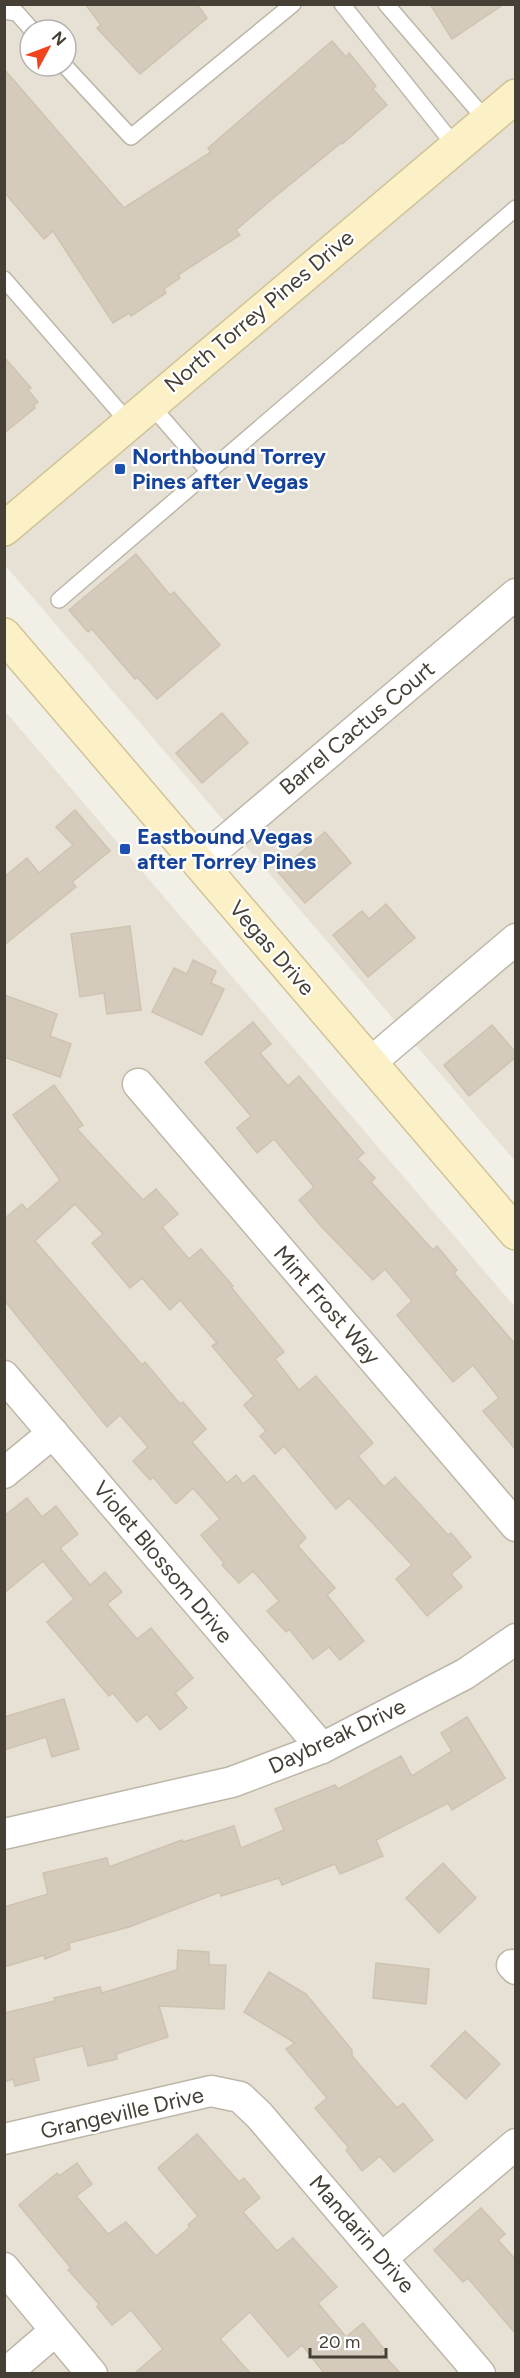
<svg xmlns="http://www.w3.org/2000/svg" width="520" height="2378" font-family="Figtree,sans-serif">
	<rect width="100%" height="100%" fill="#f2efe6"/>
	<g fill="#e6e1d4" fill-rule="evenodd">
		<path d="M4,5H515V1161L5,565ZM30,30H66V66H30Z"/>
		<polygon points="4,710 515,1307 515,2373 5,2373"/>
	</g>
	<g fill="#d4cbbc" stroke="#cec3b0" stroke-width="1.5">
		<polygon points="85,4 197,4 207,18 140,74 97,28 101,25"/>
		<polygon points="430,4 504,4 452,39"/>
		<polygon points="332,41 346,57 349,53 376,86 373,89 387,105 342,144 341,143 271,200 236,230 240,235 178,275 180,278 164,289 166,293 131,316 129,313 113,323 53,231 44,239 4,192 4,69 124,208 211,152 208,148"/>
		<polygon points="4,357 31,388 28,390 38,402 34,405 35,408 4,433"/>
		<polygon points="136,554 170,595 174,592 220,645 157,699 137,677 135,679 92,629 88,632 69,610"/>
		<polygon points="222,713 248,743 202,783 176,753"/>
		<polygon points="75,810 110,851 72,882 76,887 4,945 4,877 27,858 39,873 73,845 56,827"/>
		<polygon points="325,832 351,863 305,903 278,872"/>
		<polygon points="386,904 415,938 368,977 333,935 362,911 369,919"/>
		<polygon points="130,926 141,1010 107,1014 104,993 80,997 71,934"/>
		<polygon points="193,960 216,971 211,983 224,989 202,1035 152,1012 174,968 187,974"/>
		<polygon points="4,995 57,1014 50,1036 71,1044 60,1077 4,1057"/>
		<polygon points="253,1022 271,1044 260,1053 288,1086 299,1076 364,1153 357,1159 375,1178 371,1182 433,1250 437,1246 457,1270 454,1273 516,1345 516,1450 483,1411 499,1398 473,1365 453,1382 397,1315 412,1301 385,1269 373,1280 320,1225 299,1200 314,1187 274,1139 257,1153 237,1128 251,1116 205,1062"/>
		<polygon points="492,1025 516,1053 516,1057 469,1096 444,1065"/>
		<polygon points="54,1085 83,1125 77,1129 143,1200 156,1189 178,1214 162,1227 189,1259 201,1249 233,1286 231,1287 284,1352 275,1359 299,1390 316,1376 373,1443 358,1456 384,1487 395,1477 448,1535 451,1533 471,1557 451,1574 462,1587 427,1616 396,1579 412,1565 349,1498 336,1509 284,1446 275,1454 260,1436 266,1431 244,1405 254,1396 212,1346 217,1343 180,1300 170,1310 142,1278 130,1288 92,1243 103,1234 75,1204 35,1241 142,1365 145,1362 180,1404 183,1402 206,1429 192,1442 227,1483 236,1475 243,1484 254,1475 306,1538 298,1546 335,1588 327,1595 364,1641 340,1660 329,1647 313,1659 289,1629 286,1632 267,1611 279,1601 253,1571 239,1583 222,1565 224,1563 201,1535 220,1519 193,1488 176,1504 153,1477 150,1480 133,1461 148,1447 120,1415 107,1427 4,1300 4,1219 22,1204 27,1210 60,1180 13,1115"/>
		<polygon points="27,1498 42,1517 56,1506 78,1534 60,1548 90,1585 105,1572 122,1592 107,1604 137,1639 151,1628 193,1678 175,1693 187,1708 160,1730 147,1714 137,1722 113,1693 109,1696 47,1622 74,1599 43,1561 4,1593 4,1516"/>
		<polygon points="64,1699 79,1749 52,1757 46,1737 4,1750 4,1717"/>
		<polygon points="467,1717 505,1778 452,1810 448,1803 376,1840 383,1856 340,1874 335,1864 282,1885 279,1878 221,1896 220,1892 129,1927 69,1943 70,1949 45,1959 44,1955 4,1967 4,1907 48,1894 43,1873 107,1858 109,1867 182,1840 183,1842 234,1826 241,1848 284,1830 275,1809 335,1785 338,1789 401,1756 412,1776 452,1751 441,1733"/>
		<polygon points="443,1863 476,1898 439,1933 406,1898"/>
		<polygon points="178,1950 209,1952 209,1965 226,1965 224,2009 159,2006 168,2037 116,2054 117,2059 88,2066 83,2046 34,2058 39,2080 15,2086 13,2079 4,2082 4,2013 55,2001 54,1998 100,1987 102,1993 177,1970"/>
		<polygon points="376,1963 429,1969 426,2004 373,1998"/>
		<polygon points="269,1972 306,1994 352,2050 352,2056 397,2108 403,2103 433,2140 394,2172 380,2156 362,2171 346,2150 349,2148 315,2108 327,2098 286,2049 295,2043 244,2012"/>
		<polygon points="465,2031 500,2064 466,2099 431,2066"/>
		<polygon points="197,2134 239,2182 244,2178 260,2198 243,2212 277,2251 293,2238 337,2287 318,2303 346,2337 363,2323 385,2350 381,2352 400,2373 324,2373 302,2345 288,2357 250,2312 220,2339 250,2373 135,2373 163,2349 131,2310 112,2325 97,2307 99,2304 68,2270 71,2268 19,2205 57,2173 59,2176 77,2163 92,2184 76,2196 108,2234 126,2222 156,2256 190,2227 188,2225 198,2216 158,2168"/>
		<polygon points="481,2208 505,2234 498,2240 516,2260 516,2334 468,2278 463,2282 434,2250"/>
	</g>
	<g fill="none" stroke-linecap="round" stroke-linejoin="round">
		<g stroke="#beb7a9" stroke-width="18">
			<g id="service">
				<polyline points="342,4 455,146"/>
				<polyline points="386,4 486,120"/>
				<polyline points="4,11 17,13 32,30"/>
				<polyline points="65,66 131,137 293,4"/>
				<polyline points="4,279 129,423"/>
				<polyline points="150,404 209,472"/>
				<polyline points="59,600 516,208"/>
			</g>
		</g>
		<g stroke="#beb7a9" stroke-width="33">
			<g id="minor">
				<polyline points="199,863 516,594"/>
				<polyline points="370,1063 516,939"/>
				<polyline points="138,1084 516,1526"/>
				<polyline points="4,1376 322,1748"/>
				<polyline points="4,1473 53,1433"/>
				<polyline points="4,1834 232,1782 322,1748 465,1674 516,1639"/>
				<polyline points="512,1965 516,1969"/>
				<polyline points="4,2139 211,2091 240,2097 259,2115 480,2374"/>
				<polyline points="382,2258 516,2144"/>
				<polyline points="4,2268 92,2374"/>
				<polyline points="5,2374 55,2331"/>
			</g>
		</g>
		<g stroke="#d1c398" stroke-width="36">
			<g id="secondary">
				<polyline points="4,529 516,96"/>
				<polyline points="4,635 516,1233"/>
			</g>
		</g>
		<use href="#service" stroke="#fff" stroke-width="15"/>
		<use href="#minor" stroke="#fff" stroke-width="30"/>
		<use href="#secondary" stroke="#fcf1c6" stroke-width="33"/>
	</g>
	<g fill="#1a4fb4" stroke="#fff" stroke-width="2">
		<rect x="114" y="463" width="12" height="12" rx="3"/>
		<rect x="119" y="843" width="12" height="12" rx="3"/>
	</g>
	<g text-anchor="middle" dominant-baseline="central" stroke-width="4.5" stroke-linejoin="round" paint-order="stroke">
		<g font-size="22" fill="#453f36" stroke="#fff">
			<text transform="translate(259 311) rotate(-40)">North Torrey Pines Drive</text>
			<text transform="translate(357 728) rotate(-40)">Barrel Cactus Court</text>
			<text transform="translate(272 948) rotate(49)">Vegas Drive</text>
			<text transform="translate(327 1305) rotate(49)">Mint Frost Way</text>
			<text transform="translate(163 1562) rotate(50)">Violet Blossom Drive</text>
			<text transform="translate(337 1736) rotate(-25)">Daybreak Drive</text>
			<text transform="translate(122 2113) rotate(-13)">Grangeville Drive</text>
			<text transform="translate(362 2234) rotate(49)">Mandarin Drive</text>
		</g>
		<g font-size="22" font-weight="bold" fill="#164399" stroke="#fff" text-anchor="start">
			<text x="132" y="456">Northbound Torrey<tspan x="132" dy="25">Pines after Vegas</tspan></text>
			<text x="137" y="836">Eastbound Vegas<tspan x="137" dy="25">after Torrey Pines</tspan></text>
		</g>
	</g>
	<rect width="520" height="2378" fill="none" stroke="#453f36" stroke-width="12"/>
	<g transform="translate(48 48) rotate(49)"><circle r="28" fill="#ffffff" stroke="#b5b2af" stroke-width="1.5"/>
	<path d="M0-4.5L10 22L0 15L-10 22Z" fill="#f2431e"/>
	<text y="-9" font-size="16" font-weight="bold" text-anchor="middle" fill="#453f36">N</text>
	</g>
	<path d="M310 2348v9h76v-9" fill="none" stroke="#453f36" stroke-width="3"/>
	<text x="319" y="2348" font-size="18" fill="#453f36" stroke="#ffffff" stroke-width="4.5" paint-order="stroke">20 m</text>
</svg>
